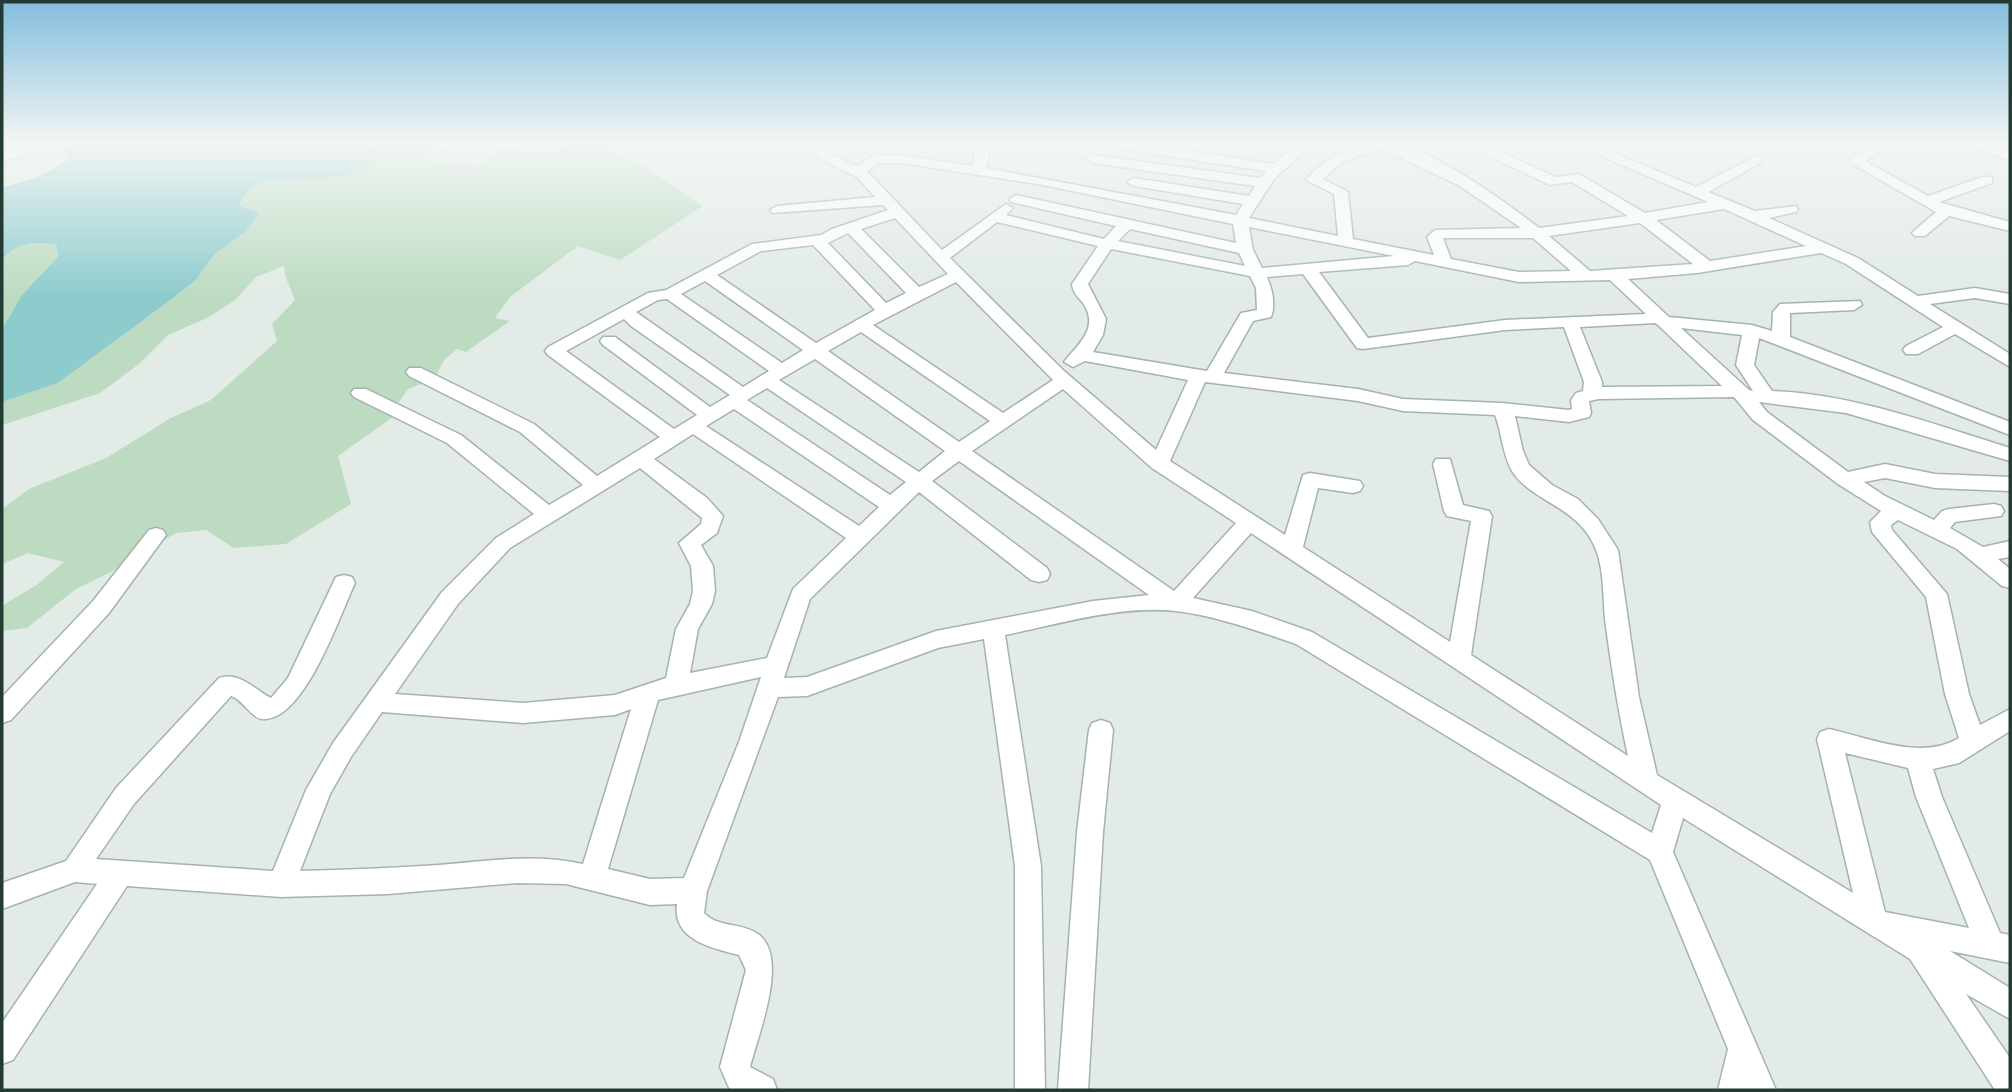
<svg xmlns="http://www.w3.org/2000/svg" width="2012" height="1092" font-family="'Open Sans',sans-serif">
	<rect width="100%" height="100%" fill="#e2ebe6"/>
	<g fill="#bcdbc1">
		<polygon points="371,144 421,144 434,149 428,161 479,166 499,148 549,151 576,144 599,144 648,169 703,206 620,260 578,246 510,297 495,318 510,321 466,352 457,349 444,360 434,379 408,389 399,402 393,417 338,456 351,504 286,544 234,548 206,530 176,533 117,569 76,589 27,628 2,631 2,606 38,584 64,562 28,553 2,564 2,509 29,489 106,458 171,418 211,400 277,341 272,324 295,300 286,278 284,266 256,277 234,301 207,318 168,335 139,364 100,393 2,425 2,402 58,383 161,307 196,280 214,255 245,232 259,213 239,206 245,194 259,182 320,176 381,155"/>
		<polygon points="38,242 56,244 60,256 22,295 2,329 2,259 14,246"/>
	</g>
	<path fill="#8dcbcd" d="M74,144H371L381,154C373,161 365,171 354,174C341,177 308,179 293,180C267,181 252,177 239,206L260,213L245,232L214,255L196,280L161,307L58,383L2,402V329L22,295L59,256L56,244C31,242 20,241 2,259V187C30,181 45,175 69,159L65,151Z"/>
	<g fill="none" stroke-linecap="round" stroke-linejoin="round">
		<g stroke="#a5b3ac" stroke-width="3">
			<g id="minor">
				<polygon points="437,144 452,144 443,150 438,149"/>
				<path d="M792,144H810L856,166L876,155H901L972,166L977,144H991L986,168L1236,215L1243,204L1134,186L1127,182L1134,178L1249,196L1255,186L1093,163L1086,159L1093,155L1260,178L1266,171L1114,148L1107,144H1143L1274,164L1298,144H1313L1274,179L1249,218L1338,236L1334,194L1306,180C1326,155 1364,137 1396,144C1440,154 1504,201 1539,228L1628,216L1572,182L1550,185L1463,144H1482L1556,177L1579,174L1645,213L1708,202L1573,144H1592L1696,187L1756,156L1761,157V163L1708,192L1755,211L1796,206L1798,209L1796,212L1769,218L1858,258L1918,296L1975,288L2010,294V304L1975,298L1930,304L2010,354V367L1955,334L1918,354H1906L1903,350L1906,346L1943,327L1846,264L1821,253L1697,273L1628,279L1669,317L1752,325L1772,331L1773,312L1780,304L1860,301L1862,305L1854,310L1790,313V337L2010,422V435L1759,338L1754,365L1772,391C1853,394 1933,424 2010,448V461L1846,413L1759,402L1767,412L1848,472L1885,464L1935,474L2010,477V491L1935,488L1885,478L1864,482L1885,496L1934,520L1942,511L1949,509L1994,504L2001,506L2004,511L2001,516L1955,522L1950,528L1983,547L2010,541V557L1998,559L2010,569V588L2002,586L1957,549L1898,520L1891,525L1892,530L1947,594L1969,694L1980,725L2010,709V731L1959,763L1933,769L1942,797L2000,933L2010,935V963L1950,951L2010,988V1019L1966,994L2010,1058V1090H1995L1910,959L1683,818L1673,852L1776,1090H1718L1728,1049L1650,860L1296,644C1258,631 1217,616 1176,611C1120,605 1060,624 1005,635L1041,866L1045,1090H1015V866L984,639L938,648L807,696L778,697L707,891L704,913C718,928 741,922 758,934C790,957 758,1035 750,1067L773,1079L777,1090H730L720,1067L746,970L739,955C712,948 672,940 677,904L650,905L566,884L517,883L388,894L281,897L127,886L13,1060L2,1064V1023L97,884L75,882L2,909V883L66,861L116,788L219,678C240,671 255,690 271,698L288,678L336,577L344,575L352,577L355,583C339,617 306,716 266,719C252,721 244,700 231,696L134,804L96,859L273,871L306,790L333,743L442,592L496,538L534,514L447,443L354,397L351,393L354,389H366L461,435L549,505L583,485L520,432L409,376L406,372L409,368H421L534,424L597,476L660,437L548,355L545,351L548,347L648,293L666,290L752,244L821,235L832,229L888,210L883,205L772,213L770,210L777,206L875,197L857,177ZM1381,148L1460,186L1521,228L1435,230L1427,237L1434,255L1353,239L1348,192L1323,179L1342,162ZM879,163H901L1038,184L1233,224L1236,243L1016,195L1009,199L1011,202L1116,226L1104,239L1006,215L1013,208L1006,204L942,250L867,171ZM1724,209L1806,246L1710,261L1656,220ZM895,218L948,274L919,287L861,229ZM997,222L1098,246L1072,284C1073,293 1078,297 1083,303C1100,328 1078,344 1064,362L1073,367L1085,361L1188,380L1156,450L1064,371L950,258ZM1640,223L1693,264L1590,271L1549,236ZM1249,227L1394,256L1262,268L1253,250ZM1130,229L1239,253L1245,266L1118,241ZM848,233L906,293L886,303L828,243ZM1443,238H1533L1571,271L1519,272L1451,259ZM813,245L875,310L816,343L717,275L761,251ZM1111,249L1250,276L1256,288L1257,310L1241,313L1207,371L1093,352L1103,335L1106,319L1088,284ZM1415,261L1519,282L1610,280L1646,314L1505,320L1368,338L1319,272L1408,265ZM1303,274L1357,348L1363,349L1505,330L1564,327L1584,382L1583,391L1576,393L1571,400L1572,409L1569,410L1502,403L1403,399L1358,389L1224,373L1253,321L1271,317C1276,304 1272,289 1267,277ZM705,281L803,350L782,363L681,294ZM956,282L1053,380L1003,413L873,325ZM667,299L769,371L743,387L636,312L658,300ZM624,319L631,326L730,395L710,407L615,337H603L600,341L603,345L697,415L674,429L566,351ZM1655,323L1658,325L1722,386L1602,387V382L1580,327ZM1681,328L1742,335L1736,365L1753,391L1749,390ZM861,332L990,421L959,442L828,351ZM815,359L945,451L919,472L779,380ZM1205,382L1358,401L1403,411L1495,415C1502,433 1502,453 1512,471C1532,503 1580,506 1596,550C1604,570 1603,598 1605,619C1611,665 1618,710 1628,756L1471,655L1492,516L1489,511L1463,505L1450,459H1436L1433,464L1444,511L1447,516L1471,521L1450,642L1303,547L1318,488L1353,493L1360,491L1363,486L1360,481L1310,473L1303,475L1285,535L1170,461ZM767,388L906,482L890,495L747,400ZM1063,389L1152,468L1236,523L1174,591L972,451ZM1734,397L1753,420L1838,484L1881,511L1870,522L1872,532L1926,597L1945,694L1959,738C1921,761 1870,738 1829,729L1820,732L1817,739L1853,893L1657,775L1639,697L1618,550L1598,519L1578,499L1552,485L1529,465L1523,451L1515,416L1569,422L1589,417L1591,413L1589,401L1599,399ZM734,409L879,507L859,526L706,426ZM693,434L846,538L793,589L767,658L690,673L698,629L712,604L715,591L713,566L701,545L717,533L723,516L707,498L654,459ZM959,461L1149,595L1093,601L936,631L807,677L784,678L810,599L919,492L1031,580L1039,582L1047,580L1050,574L1047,568L932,481ZM640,468L702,518L701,524L679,543L691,566L693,591L690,604L676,629L666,678L615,695L523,703L395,694L458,604L510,548ZM1251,533L1661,805L1652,833L1312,632L1252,611L1193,598ZM761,677L739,742L684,878L650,879L608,869L658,700ZM631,709L583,864C536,853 486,861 439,865C393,868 346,870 300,871L330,794L351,757L382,712L523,723L615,715ZM1845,753L1908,768L1916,797L1969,928L1885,912Z"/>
				<polygon points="1877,144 1893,145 1865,161 1928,196 1982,177 1992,177 1992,183 1939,202 2010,222 2010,231 1949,216 1925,236 1915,236 1912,233 1915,230 1936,212 1851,163 1852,157"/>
				<polygon points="1969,144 1989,144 2010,152 2010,161"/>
				<polygon points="24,146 29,147 29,153 2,162 2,153"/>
				<polygon points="156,528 163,530 166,535 109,613 11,720 2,723 2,697 93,601 149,530"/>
				<polygon points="1101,720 1110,723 1113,730 1103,832 1088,1090 1058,1090 1077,832 1089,730 1092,723"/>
			</g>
		</g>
		<use href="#minor" fill="#fff" fill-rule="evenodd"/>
	</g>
	<linearGradient id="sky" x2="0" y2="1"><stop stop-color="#83bddd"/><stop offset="0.48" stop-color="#f2f6f4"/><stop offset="1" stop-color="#f2f6f4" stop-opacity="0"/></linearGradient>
	<rect width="2012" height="297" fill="url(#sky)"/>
	<rect width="2012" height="1092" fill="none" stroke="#233b32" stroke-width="7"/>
</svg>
